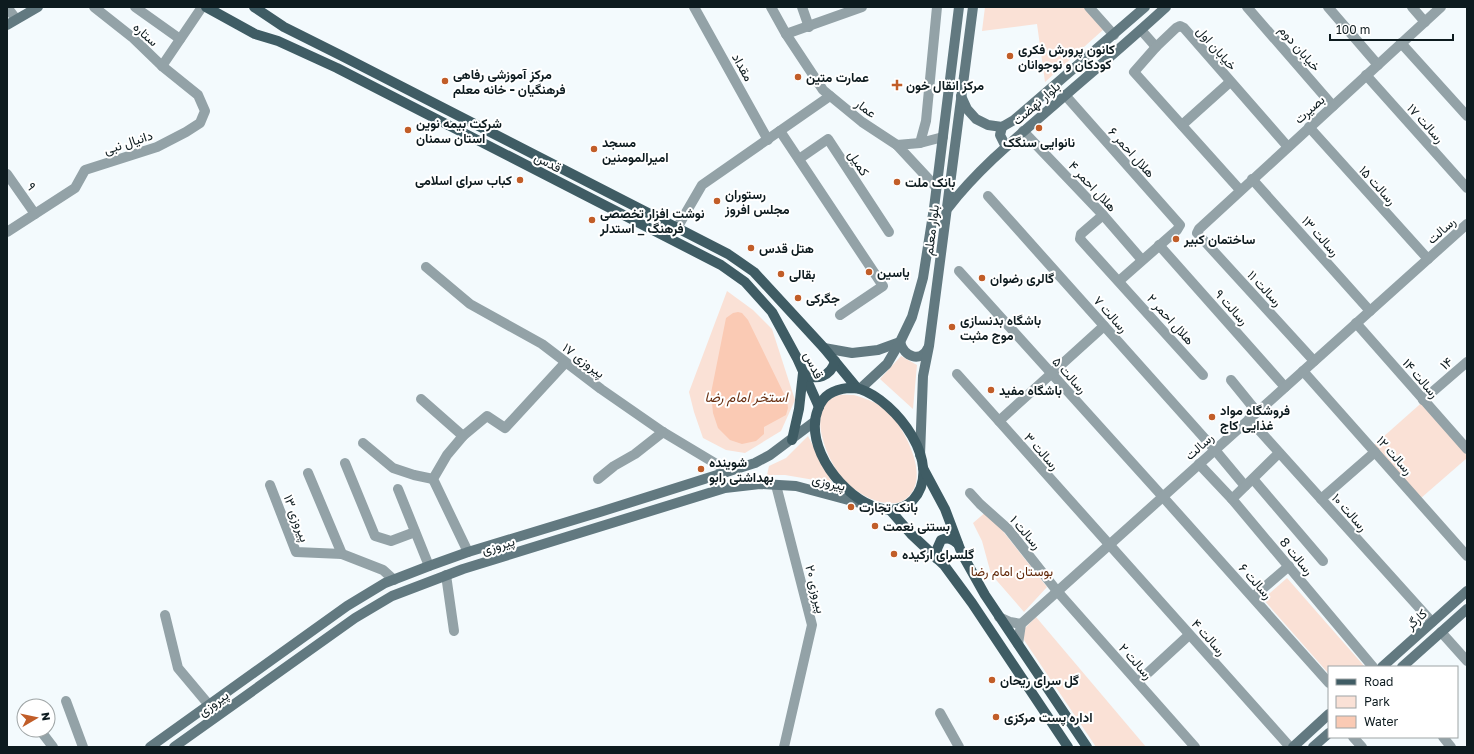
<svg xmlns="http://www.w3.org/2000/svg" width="1474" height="754" font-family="'Golos Text',Vazirmatn,sans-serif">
	<rect width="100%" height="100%" fill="#f3fafd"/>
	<g fill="#fae1d6">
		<polygon points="985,7 1084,7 1104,29 1045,82 1037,24 982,31"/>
		<polygon points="727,291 753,310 772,329 795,400 781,431 745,453 726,450 703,438 694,412 689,392"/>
		<polygon points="901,356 917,365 913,409 880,379"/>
		<path d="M854,395C867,399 882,404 891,414C906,433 929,476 909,496C903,502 897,504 890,503C872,503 852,490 841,476C827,459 805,408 836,396C841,394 849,395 854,395Z"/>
		<polygon points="1427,398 1467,444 1467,458 1421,498 1374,445"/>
		<polygon points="808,436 832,483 785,475 767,475 769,466 786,458"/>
		<polygon points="987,511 1047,587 1024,612 991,574 982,541 973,523"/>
		<polygon points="1287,578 1365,667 1329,667 1329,674 1263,599"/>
		<polygon points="1036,617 1146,747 1096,747 1024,640 1024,629"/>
	</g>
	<polygon fill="#facab4" points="738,312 742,313 748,320 787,400 788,408 786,415 764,427 764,434 756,441 742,444 730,440 718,428 713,413 711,393 726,318 733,313"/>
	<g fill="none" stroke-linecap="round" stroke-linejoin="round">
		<g stroke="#93a2a7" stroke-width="10">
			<polyline points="7,7 16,19"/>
			<polyline points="135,7 180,39"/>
			<polyline points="694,7 768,140"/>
			<polyline points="771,7 786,34 823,90 862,122 897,145"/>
			<polyline points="802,7 809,27"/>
			<polyline points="1089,7 1114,35"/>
			<polyline points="1247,7 1333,106"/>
			<polyline points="1328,7 1378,65"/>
			<polyline points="1412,7 1425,22"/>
			<polyline points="1141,30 1156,47"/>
			<polyline points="786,34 862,7"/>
			<polyline points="1401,43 1467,116"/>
			<polyline points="162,66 202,7"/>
			<polyline points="1366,75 1467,188"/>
			<polyline points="1065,95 1180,225 1177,230 1119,281"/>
			<polyline points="1182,125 1230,82"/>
			<polyline points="1309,127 1428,259"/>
			<polyline points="780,131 883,286 840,315"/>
			<polyline points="1023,131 1103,215 1142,260"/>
			<polyline points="920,143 926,121 937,7"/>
			<polyline points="799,159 828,139 889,232"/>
			<polyline points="7,174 35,214"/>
			<polyline points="1252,179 1370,311"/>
			<polyline points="936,187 897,145 920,143 943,137"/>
			<polyline points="1240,190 1134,72 1156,47 1176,28 1180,26 1184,28 1288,147"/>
			<polyline points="988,196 1215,450 1245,486"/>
			<polyline points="1103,215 1081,234 1080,239 1203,375"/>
			<polyline points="677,228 702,185 830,96"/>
			<polyline points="7,232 75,188 85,170 157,147 186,132 200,123 205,111 198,95 162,66 132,37 94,7"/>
			<polyline points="1159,245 1285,387"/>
			<polyline points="426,267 470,304 542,344 601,389 663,432 728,471"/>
			<polyline points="959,271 1163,497 1329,683"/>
			<polyline points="1356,323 1467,449"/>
			<polyline points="1314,361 1197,233 1199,229 1441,7"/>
			<polyline points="1303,371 1467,556"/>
			<polyline points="957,374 1290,747"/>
			<polyline points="1231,380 1257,412"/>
			<polyline points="421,399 463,436"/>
			<polyline points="1423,400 1467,362"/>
			<polyline points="1249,419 1432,622"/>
			<polyline points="999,421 1104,326"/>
			<polyline points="363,443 393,468 414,475 433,479"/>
			<polyline points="345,463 375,536 391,541 415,532"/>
			<polyline points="1199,464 1232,499 1373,667"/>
			<polyline points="308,473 342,554"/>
			<polyline points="598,479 614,466 635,454 663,432"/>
			<polyline points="1253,479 1323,561"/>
			<polyline points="270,485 296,552 342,554 383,570 394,580"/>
			<polyline points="776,485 812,625 784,747"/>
			<polyline points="398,489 429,566"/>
			<polyline points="970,493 980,504 1008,529 1057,591 1195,747"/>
			<polyline points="1232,499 1279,453"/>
			<polyline points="1321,499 1375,452"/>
			<polyline points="468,552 433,479 447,455 463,436 487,416 505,428 565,363"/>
			<polyline points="446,575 454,631"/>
			<polyline points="1253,597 1289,566"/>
			<polyline points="165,615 178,668 209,705"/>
			<polyline points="999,617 1010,622 1021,624"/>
			<polyline points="1441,632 1467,661"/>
			<polyline points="1018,644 1021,624 1467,224"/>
			<polyline points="1138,682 1189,635"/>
			<polyline points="66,701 83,747"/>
			<polyline points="940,713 959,747"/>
			<polyline points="40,730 53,747"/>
			<polyline points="1353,737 1362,747"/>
			<polyline points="1443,737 1451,747"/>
		</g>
		<g stroke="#627980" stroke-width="10">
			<polyline points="7,25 38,7"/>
			<polyline points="961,96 967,109 976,119 988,125 1002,127 1014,120 1145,7"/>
			<polyline points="1002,127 1000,135 1004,143 1008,145"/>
			<path d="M948,208C977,170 1017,137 1053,106C1091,73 1129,41 1166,7"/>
			<path d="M824,348L852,353L878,350L900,342C904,357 921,363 928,348"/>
			<polyline points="860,389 887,364 900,342 912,317 923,278 934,208 959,7"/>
			<polyline points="920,455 923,376 929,346 973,7"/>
			<polyline points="1382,667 1467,591"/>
			<polyline points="1402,667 1467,609"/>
			<polyline points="150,747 347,606 385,583 429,566 468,552 600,512 755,463 770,455 814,422"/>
			<polyline points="174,747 355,618 392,596 463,569 725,488 760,484 796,486 867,505"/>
			<polyline points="1293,747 1329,714"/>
			<polyline points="1313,747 1329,733"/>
		</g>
		<g stroke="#3f5c64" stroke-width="10">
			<polyline points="206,7 255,34 278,41 337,68 721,265 745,282 772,312 797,358 819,407"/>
			<polyline points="254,7 284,27 342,56 728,254 754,272 824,348 857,388"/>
			<path d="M848,388C852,388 856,388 860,389C896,401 945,465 913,500C907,506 899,509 891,510C887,510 883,509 879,508C844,499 803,447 818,409C823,395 833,390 848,388Z"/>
			<path d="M792,440L799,409L803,373C816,382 831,376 835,361"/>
			<polyline points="923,468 945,509 962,554 985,595 1087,747"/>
			<polyline points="890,510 911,534 944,565 972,603 1068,747"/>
			<path d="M937,559V549L941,540C948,537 952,539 958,544"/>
		</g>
	</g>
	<g fill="#c15d28" stroke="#fff" stroke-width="1.5">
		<circle cx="1010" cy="56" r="4"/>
		<circle cx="798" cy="77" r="4"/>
		<circle cx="445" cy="81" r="4"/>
		<path d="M895 79h4v4h4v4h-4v4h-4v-4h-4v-4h4z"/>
		<circle cx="1039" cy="128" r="4"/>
		<circle cx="408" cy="130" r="4"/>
		<circle cx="594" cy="149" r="4"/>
		<circle cx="520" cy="180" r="4"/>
		<circle cx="897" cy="182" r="4"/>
		<circle cx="717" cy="201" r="4"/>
		<circle cx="592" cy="220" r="4"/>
		<circle cx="1176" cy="239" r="4"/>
		<circle cx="751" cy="248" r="4"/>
		<circle cx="869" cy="272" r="4"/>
		<circle cx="781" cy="274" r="4"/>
		<circle cx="982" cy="278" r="4"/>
		<circle cx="798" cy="298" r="4"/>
		<circle cx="952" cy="327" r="4"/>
		<circle cx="991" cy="390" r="4"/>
		<circle cx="1212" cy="417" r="4"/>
		<circle cx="701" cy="469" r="4"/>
		<circle cx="851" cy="507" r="4"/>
		<circle cx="875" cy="526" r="4"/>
		<circle cx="894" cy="554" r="4"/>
		<circle cx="992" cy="680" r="4"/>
		<circle cx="996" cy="717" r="4"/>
	</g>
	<g text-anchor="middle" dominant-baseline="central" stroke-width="4" stroke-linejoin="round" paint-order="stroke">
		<g font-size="13" fill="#0d1b1f" stroke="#fff">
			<text transform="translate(146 34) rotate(42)">ستاره</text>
			<text transform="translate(1217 48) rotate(49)">خیابان اول</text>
			<text transform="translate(1300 48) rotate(49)">خیابان دوم</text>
			<text transform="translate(743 67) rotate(61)">مقداد</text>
			<text transform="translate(1036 103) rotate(-41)">بلوار نهضت</text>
			<text transform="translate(866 108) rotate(37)">عمار</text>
			<text transform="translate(1309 109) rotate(-42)">بصیرت</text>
			<text transform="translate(1426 123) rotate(48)">رسالت ۱۷</text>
			<text transform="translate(128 142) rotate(-18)">دانیال نبی</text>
			<text transform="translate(1132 152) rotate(48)">هلال احمر ۶</text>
			<text transform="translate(548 162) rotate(27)">قدس</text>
			<text transform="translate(859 163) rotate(57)">کمیل</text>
			<text transform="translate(1378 185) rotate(48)">رسالت ۱۵</text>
			<text transform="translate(32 186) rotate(54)">۹</text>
			<text transform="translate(1093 186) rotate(47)">هلال احمر ۴</text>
			<text transform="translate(931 230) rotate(-83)">بلوار معلم</text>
			<text transform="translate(1441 230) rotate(-42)">رسالت</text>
			<text transform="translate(1321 236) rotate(48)">رسالت ۱۳</text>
			<text transform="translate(1265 288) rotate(47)">رسالت ۱۱</text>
			<text transform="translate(1232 307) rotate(48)">رسالت ۹</text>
			<text transform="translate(1111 314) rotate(48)">رسالت ۷</text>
			<text transform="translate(1171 319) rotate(48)">هلال احمر ۲</text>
			<text transform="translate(584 360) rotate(37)">پیروزی ۱۷</text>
			<text transform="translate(1446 363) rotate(-41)">۱۴</text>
			<text transform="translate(814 365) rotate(65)">قدس</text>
			<text transform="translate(1070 375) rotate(48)">رسالت ۵</text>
			<text transform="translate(1421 378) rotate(49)">رسالت ۱۴</text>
			<text transform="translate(1199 446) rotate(-42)">رسالت</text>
			<text transform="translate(1042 451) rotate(48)">رسالت ۳</text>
			<text transform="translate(1395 455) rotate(48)">رسالت ۱۲</text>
			<text transform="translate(829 482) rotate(14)">پیروزی</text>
			<text transform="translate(1350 512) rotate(48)">رسالت ۱۰</text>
			<text transform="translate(297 518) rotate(69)">پیروزی ۱۳</text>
			<text transform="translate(1026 532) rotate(49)">رسالت ۱</text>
			<text transform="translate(498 545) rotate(-17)">پیروزی</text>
			<text transform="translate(1297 556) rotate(50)">رسالت 8</text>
			<text transform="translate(1256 581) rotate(48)">رسالت ۶</text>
			<text transform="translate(816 589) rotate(76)">پیروزی ۲۰</text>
			<text transform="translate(1416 619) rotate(-42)">کارگر</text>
			<text transform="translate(1209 637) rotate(48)">رسالت ۴</text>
			<text transform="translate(1136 661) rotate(48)">رسالت ۲</text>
			<text transform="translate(213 703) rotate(-36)">پیروزی</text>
		</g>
		<g font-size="13" font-weight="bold" fill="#0d1b1f" stroke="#fff" text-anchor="start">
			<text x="1018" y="49">کانون پرورش فکری<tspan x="1018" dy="15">کودکان و نوجوانان</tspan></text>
			<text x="453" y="74">مرکز آموزشی رفاهی<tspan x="453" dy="15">فرهنگیان - خانه معلم</tspan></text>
			<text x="806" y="77">عمارت متین</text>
			<text x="906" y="85">مرکز انقال خون</text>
			<text x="416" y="123">شرکت بیمه نوین<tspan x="416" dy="15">استان سمنان</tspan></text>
			<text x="602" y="142">مسجد<tspan x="602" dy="15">امیرالمومنین</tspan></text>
			<text x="1039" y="142" text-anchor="middle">نانوایی سنگک</text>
			<text x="512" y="180" text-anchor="end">کباب سرای اسلامی</text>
			<text x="905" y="182">بانک ملت</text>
			<text x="725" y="194">رستوران<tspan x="725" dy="15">مجلس افروز</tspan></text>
			<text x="600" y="213">نوشت افزار تخصصی<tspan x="600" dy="15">فرهنگ _ استدلر</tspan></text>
			<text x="1184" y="239">ساختمان کبیر</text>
			<text x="759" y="248">هتل قدس</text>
			<text x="877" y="272">یاسین</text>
			<text x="789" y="274">بقالی</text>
			<text x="990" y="278">گالری رضوان</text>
			<text x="806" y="298">جگرکی</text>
			<text x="960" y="320">باشگاه بدنسازی<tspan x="960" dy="15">موج مثبت</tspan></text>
			<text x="999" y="390">باشگاه مفید</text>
			<text x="1220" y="410">فروشگاه مواد<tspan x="1220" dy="15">غذایی کاج</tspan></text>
			<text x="709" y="462">شوینده<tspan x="709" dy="15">بهداشتی رابو</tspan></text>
			<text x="859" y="507">بانک تجارت</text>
			<text x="883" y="526">بستنی نعمت</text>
			<text x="902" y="554">گلسرای ارکیده</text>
			<text x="1000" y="680">گل سرای ریحان</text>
			<text x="1004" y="717">اداره پست مرکزی</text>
		</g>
		<g font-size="13" fill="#612809" stroke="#fff">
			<text x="1012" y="571">بوستان امام رضا</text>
		</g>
		<g font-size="14" font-style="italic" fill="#692f11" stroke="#fff">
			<text x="746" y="396">استخر امام رضا</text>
		</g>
	</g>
	<rect width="1474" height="754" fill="none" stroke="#0d1b1f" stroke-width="16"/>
	<rect x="1328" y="666" width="130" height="72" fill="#ffffff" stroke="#9ea4a5"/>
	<rect x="1336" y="679" width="20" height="6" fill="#3f5c64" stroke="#9ea4a5"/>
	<text x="1364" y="686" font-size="12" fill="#0d1b1f">Road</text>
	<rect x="1336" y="696" width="20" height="12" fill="#fae1d6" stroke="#9ea4a5"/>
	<text x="1364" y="706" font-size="12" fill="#0d1b1f">Park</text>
	<rect x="1336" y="716" width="20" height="12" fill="#facab4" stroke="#9ea4a5"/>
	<text x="1364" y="726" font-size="12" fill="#0d1b1f">Water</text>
	<g transform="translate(36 718) rotate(81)"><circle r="19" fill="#ffffff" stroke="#9ea4a5"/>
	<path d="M0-3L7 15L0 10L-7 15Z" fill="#c15d28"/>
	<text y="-6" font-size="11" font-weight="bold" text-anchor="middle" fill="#0d1b1f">N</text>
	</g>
	<path d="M1330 34v6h123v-6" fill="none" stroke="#0d1b1f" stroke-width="2"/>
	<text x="1336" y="34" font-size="12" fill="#0d1b1f" stroke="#ffffff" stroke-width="3" paint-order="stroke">100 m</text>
</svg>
